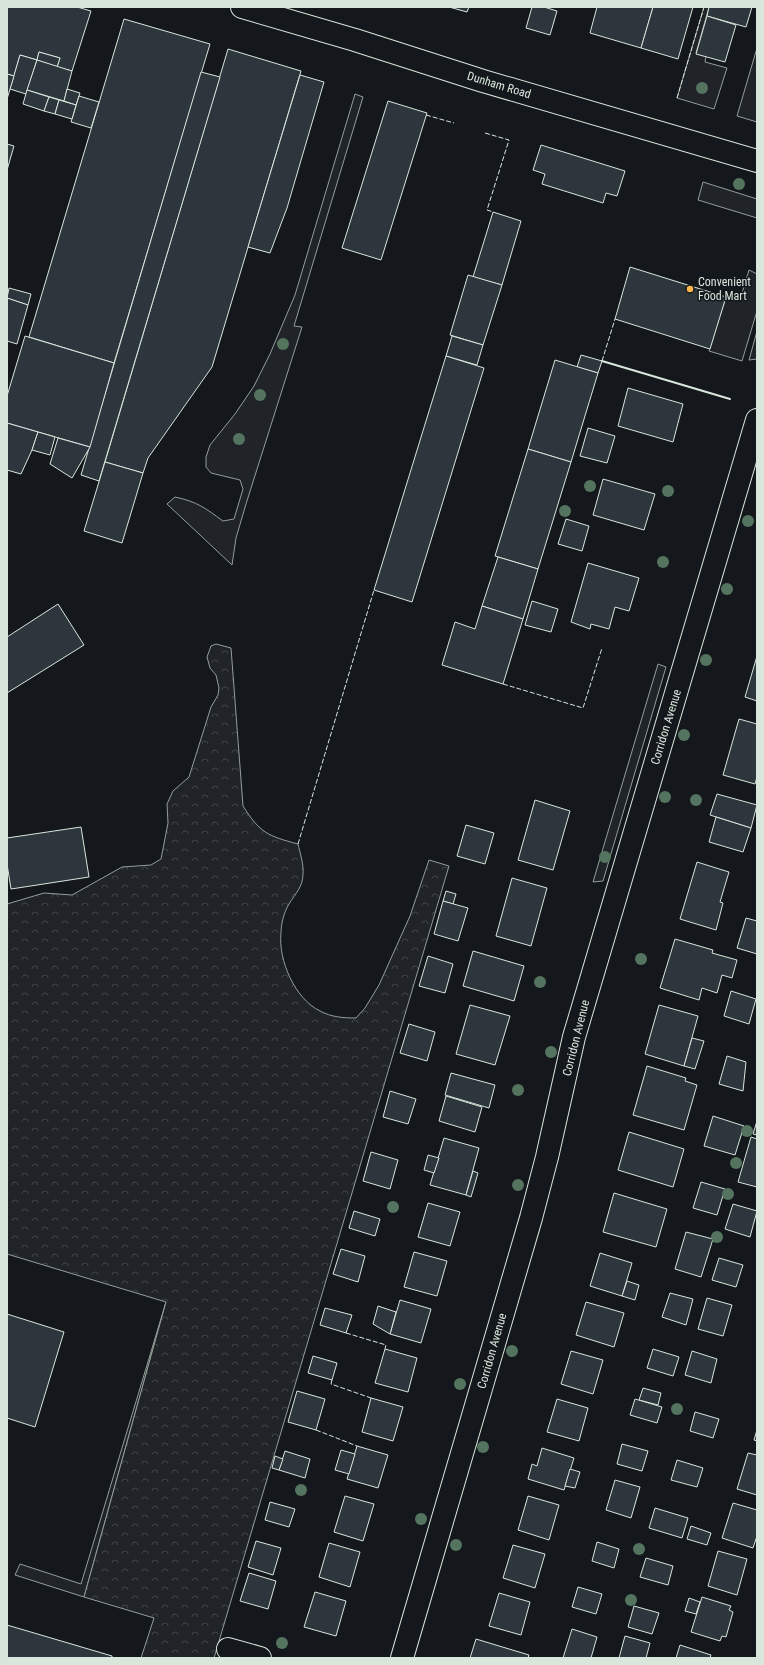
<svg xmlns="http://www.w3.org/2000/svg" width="764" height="1665" font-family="'Roboto Condensed',sans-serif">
	<defs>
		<pattern id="forest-crowns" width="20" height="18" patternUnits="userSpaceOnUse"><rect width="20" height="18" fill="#202428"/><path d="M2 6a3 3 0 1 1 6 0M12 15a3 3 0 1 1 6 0" fill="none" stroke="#404447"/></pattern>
	</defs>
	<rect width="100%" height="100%" fill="#14181c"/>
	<g fill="#202428" stroke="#939e99">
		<polygon points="704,7 709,7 696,53 706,56 705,62 727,68 714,109 677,98"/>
		<polygon points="757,48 757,122 737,116"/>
		<path d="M355,94L363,97L294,326L302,327L246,504L236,538L232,565L167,504L175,497C198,502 205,508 223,521L234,519L243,489L240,480L211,473L206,467V457L210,445L235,414L254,386L270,354L295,295Z"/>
		<polygon points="703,182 757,199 757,218 698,200"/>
		<polygon points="749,270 757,274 757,311 742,361 709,351 726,297 740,300"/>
		<polygon points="757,331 757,359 749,360"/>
		<polygon points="658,664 666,667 603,881 593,882"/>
		<polygon points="166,1302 84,1597 15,1575 20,1564 81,1584"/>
	</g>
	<path fill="url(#forest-crowns)" stroke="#939e99" d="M216,644L231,648L243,806C260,833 268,836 298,844C300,853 304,865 303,874C303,887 295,894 289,904C284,912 281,924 281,933C278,960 295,999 320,1011C331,1017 343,1018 356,1018L365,1008L379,985L410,916L429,860L449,866L214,1658H141L154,1618L84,1597L166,1302L7,1254V904L44,893L72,895L122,867L151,865L161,859L168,823L167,804L173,791L189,777L211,707L218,695L219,688L216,675L210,668L207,657L211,646Z"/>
	<g fill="#2c363c" stroke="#d8e6dc">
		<polygon points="7,7 77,7 91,11 72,71 57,67 60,58 39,52 37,60 20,55 14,76 7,74"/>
		<polygon points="449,7 469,7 467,12"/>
		<polygon points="532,7 544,7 557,11 550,35 526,28"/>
		<polygon points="597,7 653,7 641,48 590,33"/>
		<polygon points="653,7 693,7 678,59 641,48"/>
		<polygon points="709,7 752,7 746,27 707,16"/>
		<polygon points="707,16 736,25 725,62 696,54"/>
		<polygon points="124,19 210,44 114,363 29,337"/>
		<polygon points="228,49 301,71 212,367 148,458 143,473 105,462"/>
		<polygon points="39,52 60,58 57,67 37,60"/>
		<polygon points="20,55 37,60 26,94 10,89"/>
		<polygon points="37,60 72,71 64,101 27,90"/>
		<polygon points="201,72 220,77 99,481 81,475"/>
		<polygon points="7,74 14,76 7,99"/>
		<polygon points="300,75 324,82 287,208 270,253 248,247"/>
		<polygon points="67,89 80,93 76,105 64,101"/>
		<polygon points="27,90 49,97 44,111 23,104"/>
		<polygon points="79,96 99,102 91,128 71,122"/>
		<polygon points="49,97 59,100 55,114 44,111"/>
		<polygon points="59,100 76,105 72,119 55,114"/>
		<polygon points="388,101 427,113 381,260 342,248"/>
		<polygon points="7,144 14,146 7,170"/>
		<polygon points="541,145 625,171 617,196 606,193 603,203 542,184 545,174 533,170"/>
		<polygon points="493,212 521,221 502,285 473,277"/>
		<polygon points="630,267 726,297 710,349 615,319"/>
		<polygon points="468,275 502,285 483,345 450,335"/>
		<polygon points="9,288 31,294 28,305 7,298"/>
		<polygon points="7,298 28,305 17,344 7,341"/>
		<polygon points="25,336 114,363 90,447 7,423 7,396"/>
		<polygon points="452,336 483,345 477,365 446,356"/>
		<polygon points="581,355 602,361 598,373 577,367"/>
		<polygon points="446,356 484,368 412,602 374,590"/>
		<polygon points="555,360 598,373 571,462 528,449"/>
		<polygon points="628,388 683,404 673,442 618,426"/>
		<polygon points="7,423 38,432 32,450 21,474 7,470"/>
		<polygon points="588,428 615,436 607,463 580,456"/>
		<polygon points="38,432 55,437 50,455 32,450"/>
		<polygon points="58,438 90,447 72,478 50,464"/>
		<polygon points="528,449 571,462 538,569 495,556"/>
		<polygon points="105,462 143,473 122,543 84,531"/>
		<polygon points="603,479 655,494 644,530 593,515"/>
		<polygon points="566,519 589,526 582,551 558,544"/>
		<polygon points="498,557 538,569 523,619 482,606"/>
		<polygon points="588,563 639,578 629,611 615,607 609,629 591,624 590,629 571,622"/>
		<polygon points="532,601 558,609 551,632 525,625"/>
		<polygon points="58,604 84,645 7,693 7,637"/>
		<polygon points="482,606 523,619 503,684 442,665 455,622 475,629"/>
		<polygon points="757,656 757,701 745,697"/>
		<polygon points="739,719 757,724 757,777 755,784 723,775"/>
		<polygon points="717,794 757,805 751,828 710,815"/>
		<polygon points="535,800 570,811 553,870 518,860"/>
		<polygon points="716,817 751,828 743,852 709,842"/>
		<polygon points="466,825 494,833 485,864 457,856"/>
		<polygon points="81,827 89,877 11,889 7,864 7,838"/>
		<polygon points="697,862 729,872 720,902 723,903 716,930 680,919"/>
		<polygon points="512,878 547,888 531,946 496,936"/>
		<polygon points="446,891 456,894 453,904 443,901"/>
		<polygon points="443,901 468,908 458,941 434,934"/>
		<polygon points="746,918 757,921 757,954 737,948"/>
		<polygon points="675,939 713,950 712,953 737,960 732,978 722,975 717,993 702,988 699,1000 660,988"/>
		<polygon points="473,951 524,966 514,1001 463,986"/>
		<polygon points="428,956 453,964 445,993 419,986"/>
		<polygon points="731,991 756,999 749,1024 724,1016"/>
		<polygon points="470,1005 510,1016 495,1065 456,1054"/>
		<polygon points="659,1005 698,1016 684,1066 645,1054"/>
		<polygon points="409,1024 435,1032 427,1061 400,1053"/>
		<polygon points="692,1038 704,1041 695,1069 684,1066"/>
		<polygon points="727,1056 746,1062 743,1091 719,1084"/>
		<polygon points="647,1066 686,1078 685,1081 697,1085 684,1130 633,1115"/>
		<polygon points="451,1073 495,1085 489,1108 445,1095"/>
		<polygon points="390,1091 416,1099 408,1124 383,1117"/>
		<polygon points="446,1096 482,1107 475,1132 439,1121"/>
		<polygon points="713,1116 744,1126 735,1155 704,1146"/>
		<polygon points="757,1121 757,1135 753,1134"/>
		<polygon points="629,1132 684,1149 673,1187 618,1170"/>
		<polygon points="751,1137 757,1139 757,1187 738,1182"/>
		<polygon points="444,1138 479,1148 466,1195 430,1185"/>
		<polygon points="371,1152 398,1160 390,1189 363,1181"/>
		<polygon points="428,1155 439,1158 434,1173 424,1170"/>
		<polygon points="473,1171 478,1173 471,1197 466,1195"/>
		<polygon points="701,1182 725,1189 717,1215 693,1208"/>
		<polygon points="614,1193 667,1209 656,1247 603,1232"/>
		<polygon points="428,1203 460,1212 450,1246 418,1237"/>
		<polygon points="733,1204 757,1211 750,1237 725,1229"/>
		<polygon points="354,1211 380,1219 375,1236 349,1228"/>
		<polygon points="686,1232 713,1239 701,1277 675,1269"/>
		<polygon points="341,1249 365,1256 358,1282 333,1274"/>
		<polygon points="414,1252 447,1261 437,1296 404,1287"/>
		<polygon points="600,1253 632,1263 622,1296 590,1286"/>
		<polygon points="719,1258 743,1265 736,1287 712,1280"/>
		<polygon points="627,1281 639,1285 635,1300 622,1296"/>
		<polygon points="670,1293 693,1299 686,1325 662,1317"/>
		<polygon points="707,1298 732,1305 723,1336 698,1329"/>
		<polygon points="400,1300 431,1309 421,1343 390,1334"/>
		<polygon points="586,1302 624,1313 614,1347 576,1335"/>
		<polygon points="378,1306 396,1312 390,1334 373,1324"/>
		<polygon points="325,1308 352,1315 346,1333 320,1325"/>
		<polygon points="7,1314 64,1332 35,1427 7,1418"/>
		<polygon points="385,1349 417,1358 408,1392 375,1383"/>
		<polygon points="653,1349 679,1357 673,1376 647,1368"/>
		<polygon points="571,1351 603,1360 593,1394 561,1384"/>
		<polygon points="692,1351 717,1359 711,1383 685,1375"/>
		<polygon points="313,1356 337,1363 332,1380 308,1373"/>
		<polygon points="643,1388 661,1393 658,1405 639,1400"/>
		<polygon points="297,1391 325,1399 316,1430 288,1422"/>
		<polygon points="371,1398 403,1407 393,1441 362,1432"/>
		<polygon points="557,1399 588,1408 579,1441 547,1432"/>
		<polygon points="635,1399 662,1407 657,1423 630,1415"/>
		<polygon points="695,1412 719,1419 713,1438 690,1431"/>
		<polygon points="757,1430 757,1441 754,1440"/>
		<polygon points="622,1444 648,1451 642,1471 617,1464"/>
		<polygon points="357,1446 388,1455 378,1488 347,1479"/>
		<polygon points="542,1448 574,1458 564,1490 528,1479 532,1464 537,1466"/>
		<polygon points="341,1450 355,1454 349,1474 335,1470"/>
		<polygon points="285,1451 310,1459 305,1478 279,1470"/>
		<polygon points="748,1453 757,1455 757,1495 737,1489"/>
		<polygon points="275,1456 283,1459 279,1470 272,1468"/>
		<polygon points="677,1460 703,1468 697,1487 671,1480"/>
		<polygon points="570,1469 580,1472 575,1488 565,1486"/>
		<polygon points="615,1480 640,1487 631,1518 606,1510"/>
		<polygon points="345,1496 374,1504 363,1541 334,1532"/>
		<polygon points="528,1496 559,1505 549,1540 518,1530"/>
		<polygon points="270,1502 295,1509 289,1527 265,1520"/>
		<polygon points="733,1503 757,1510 757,1536 753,1548 722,1538"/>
		<polygon points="655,1508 688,1518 682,1538 649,1528"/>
		<polygon points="691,1526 711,1533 707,1545 687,1539"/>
		<polygon points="256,1541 281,1548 273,1575 248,1567"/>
		<polygon points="597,1542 619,1549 614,1568 592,1561"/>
		<polygon points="329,1543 360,1552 350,1587 319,1577"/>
		<polygon points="513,1545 545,1554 535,1588 503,1578"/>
		<polygon points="718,1551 747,1559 737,1595 708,1586"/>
		<polygon points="646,1558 673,1566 668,1585 640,1577"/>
		<polygon points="249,1573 276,1581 268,1609 240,1601"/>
		<polygon points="578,1587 602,1594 596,1614 572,1607"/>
		<polygon points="315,1592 346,1601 336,1636 304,1627"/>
		<polygon points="499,1593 530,1602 521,1635 489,1626"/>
		<polygon points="702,1597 731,1606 729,1610 733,1612 726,1637 722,1636 720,1641 691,1632"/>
		<polygon points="689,1598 700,1602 696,1614 685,1611"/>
		<polygon points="634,1606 659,1613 652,1634 628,1627"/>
		<polygon points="7,1625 112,1656 112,1658 7,1658"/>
		<polygon points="572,1629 597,1637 591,1658 563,1658"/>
		<polygon points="625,1636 650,1643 646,1658 619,1658"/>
		<polygon points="476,1639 529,1655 528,1658 470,1658"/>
		<polygon points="680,1645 711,1655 710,1658 676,1658"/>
	</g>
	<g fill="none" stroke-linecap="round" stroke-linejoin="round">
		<g stroke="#d8e6dc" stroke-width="24">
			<g id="street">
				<polyline points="228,1649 260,1658"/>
				<polyline points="402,1658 531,1218 547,1157 574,1037 757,420"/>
			</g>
		</g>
		<g stroke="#d8e6dc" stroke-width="24">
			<polyline id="secondary" points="242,7 355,40 483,81 757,161"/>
		</g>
		<use href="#street" stroke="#14181c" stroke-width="22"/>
		<use href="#secondary" stroke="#14181c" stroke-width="22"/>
		<g stroke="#d8e6dc" stroke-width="1" stroke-dasharray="5 2" stroke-linecap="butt">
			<polyline points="677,98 704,7"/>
			<polyline points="426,115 454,123"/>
			<polyline points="485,133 509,140 487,210 493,212"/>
			<polyline points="602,361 615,319"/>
			<polyline points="503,684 583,708 602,648"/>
			<polyline points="298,844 374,590"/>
			<polyline points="346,1333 386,1345 385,1349"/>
			<polyline points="332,1380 331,1384 371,1398"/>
			<polyline points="316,1430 357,1446"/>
		</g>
		<polyline stroke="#d8e6dc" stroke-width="2" points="602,361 730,399"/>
	</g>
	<g fill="#55745f">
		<circle cx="702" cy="88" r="6"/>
		<circle cx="739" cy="184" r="6"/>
		<circle cx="283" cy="344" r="6"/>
		<circle cx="260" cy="395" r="6"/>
		<circle cx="239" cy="439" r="6"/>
		<circle cx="590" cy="486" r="6"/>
		<circle cx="668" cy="491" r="6"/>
		<circle cx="565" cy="511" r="6"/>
		<circle cx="748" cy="521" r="6"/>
		<circle cx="663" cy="562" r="6"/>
		<circle cx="727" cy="589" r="6"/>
		<circle cx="706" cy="660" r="6"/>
		<circle cx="684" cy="735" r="6"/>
		<circle cx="665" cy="797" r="6"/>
		<circle cx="696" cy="800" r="6"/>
		<circle cx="605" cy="857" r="6"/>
		<circle cx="641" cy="959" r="6"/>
		<circle cx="540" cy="982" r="6"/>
		<circle cx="551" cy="1052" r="6"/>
		<circle cx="518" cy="1090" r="6"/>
		<circle cx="747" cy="1131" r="6"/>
		<circle cx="736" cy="1163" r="6"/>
		<circle cx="518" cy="1185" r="6"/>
		<circle cx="728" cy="1194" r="6"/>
		<circle cx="393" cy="1207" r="6"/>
		<circle cx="717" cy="1237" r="6"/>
		<circle cx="512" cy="1351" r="6"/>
		<circle cx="460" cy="1384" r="6"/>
		<circle cx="677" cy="1409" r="6"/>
		<circle cx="483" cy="1447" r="6"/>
		<circle cx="301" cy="1490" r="6"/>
		<circle cx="421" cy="1519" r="6"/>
		<circle cx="456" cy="1545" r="6"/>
		<circle cx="639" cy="1549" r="6"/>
		<circle cx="631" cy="1600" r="6"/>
		<circle cx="282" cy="1643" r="6"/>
	</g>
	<circle fill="#ffb74d" stroke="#14181c" stroke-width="1.5" cx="690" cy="289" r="4"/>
	<g text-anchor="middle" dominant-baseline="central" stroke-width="3" stroke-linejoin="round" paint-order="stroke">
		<g font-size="12" fill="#d8e6dc" stroke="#14181c">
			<text transform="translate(499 85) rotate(17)">Dunham Road</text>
			<text transform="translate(666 727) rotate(-73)">Corridon Avenue</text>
			<text transform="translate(576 1038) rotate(-76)">Corridon Avenue</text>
			<text transform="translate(492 1351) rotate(-74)">Corridon Avenue</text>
		</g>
		<g font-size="12" fill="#d8e6dc" stroke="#14181c" text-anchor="start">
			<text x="698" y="282">Convenient<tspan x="698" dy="14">Food Mart</tspan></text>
		</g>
	</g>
	<rect width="764" height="1665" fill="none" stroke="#d8e6dc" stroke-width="16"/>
</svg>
